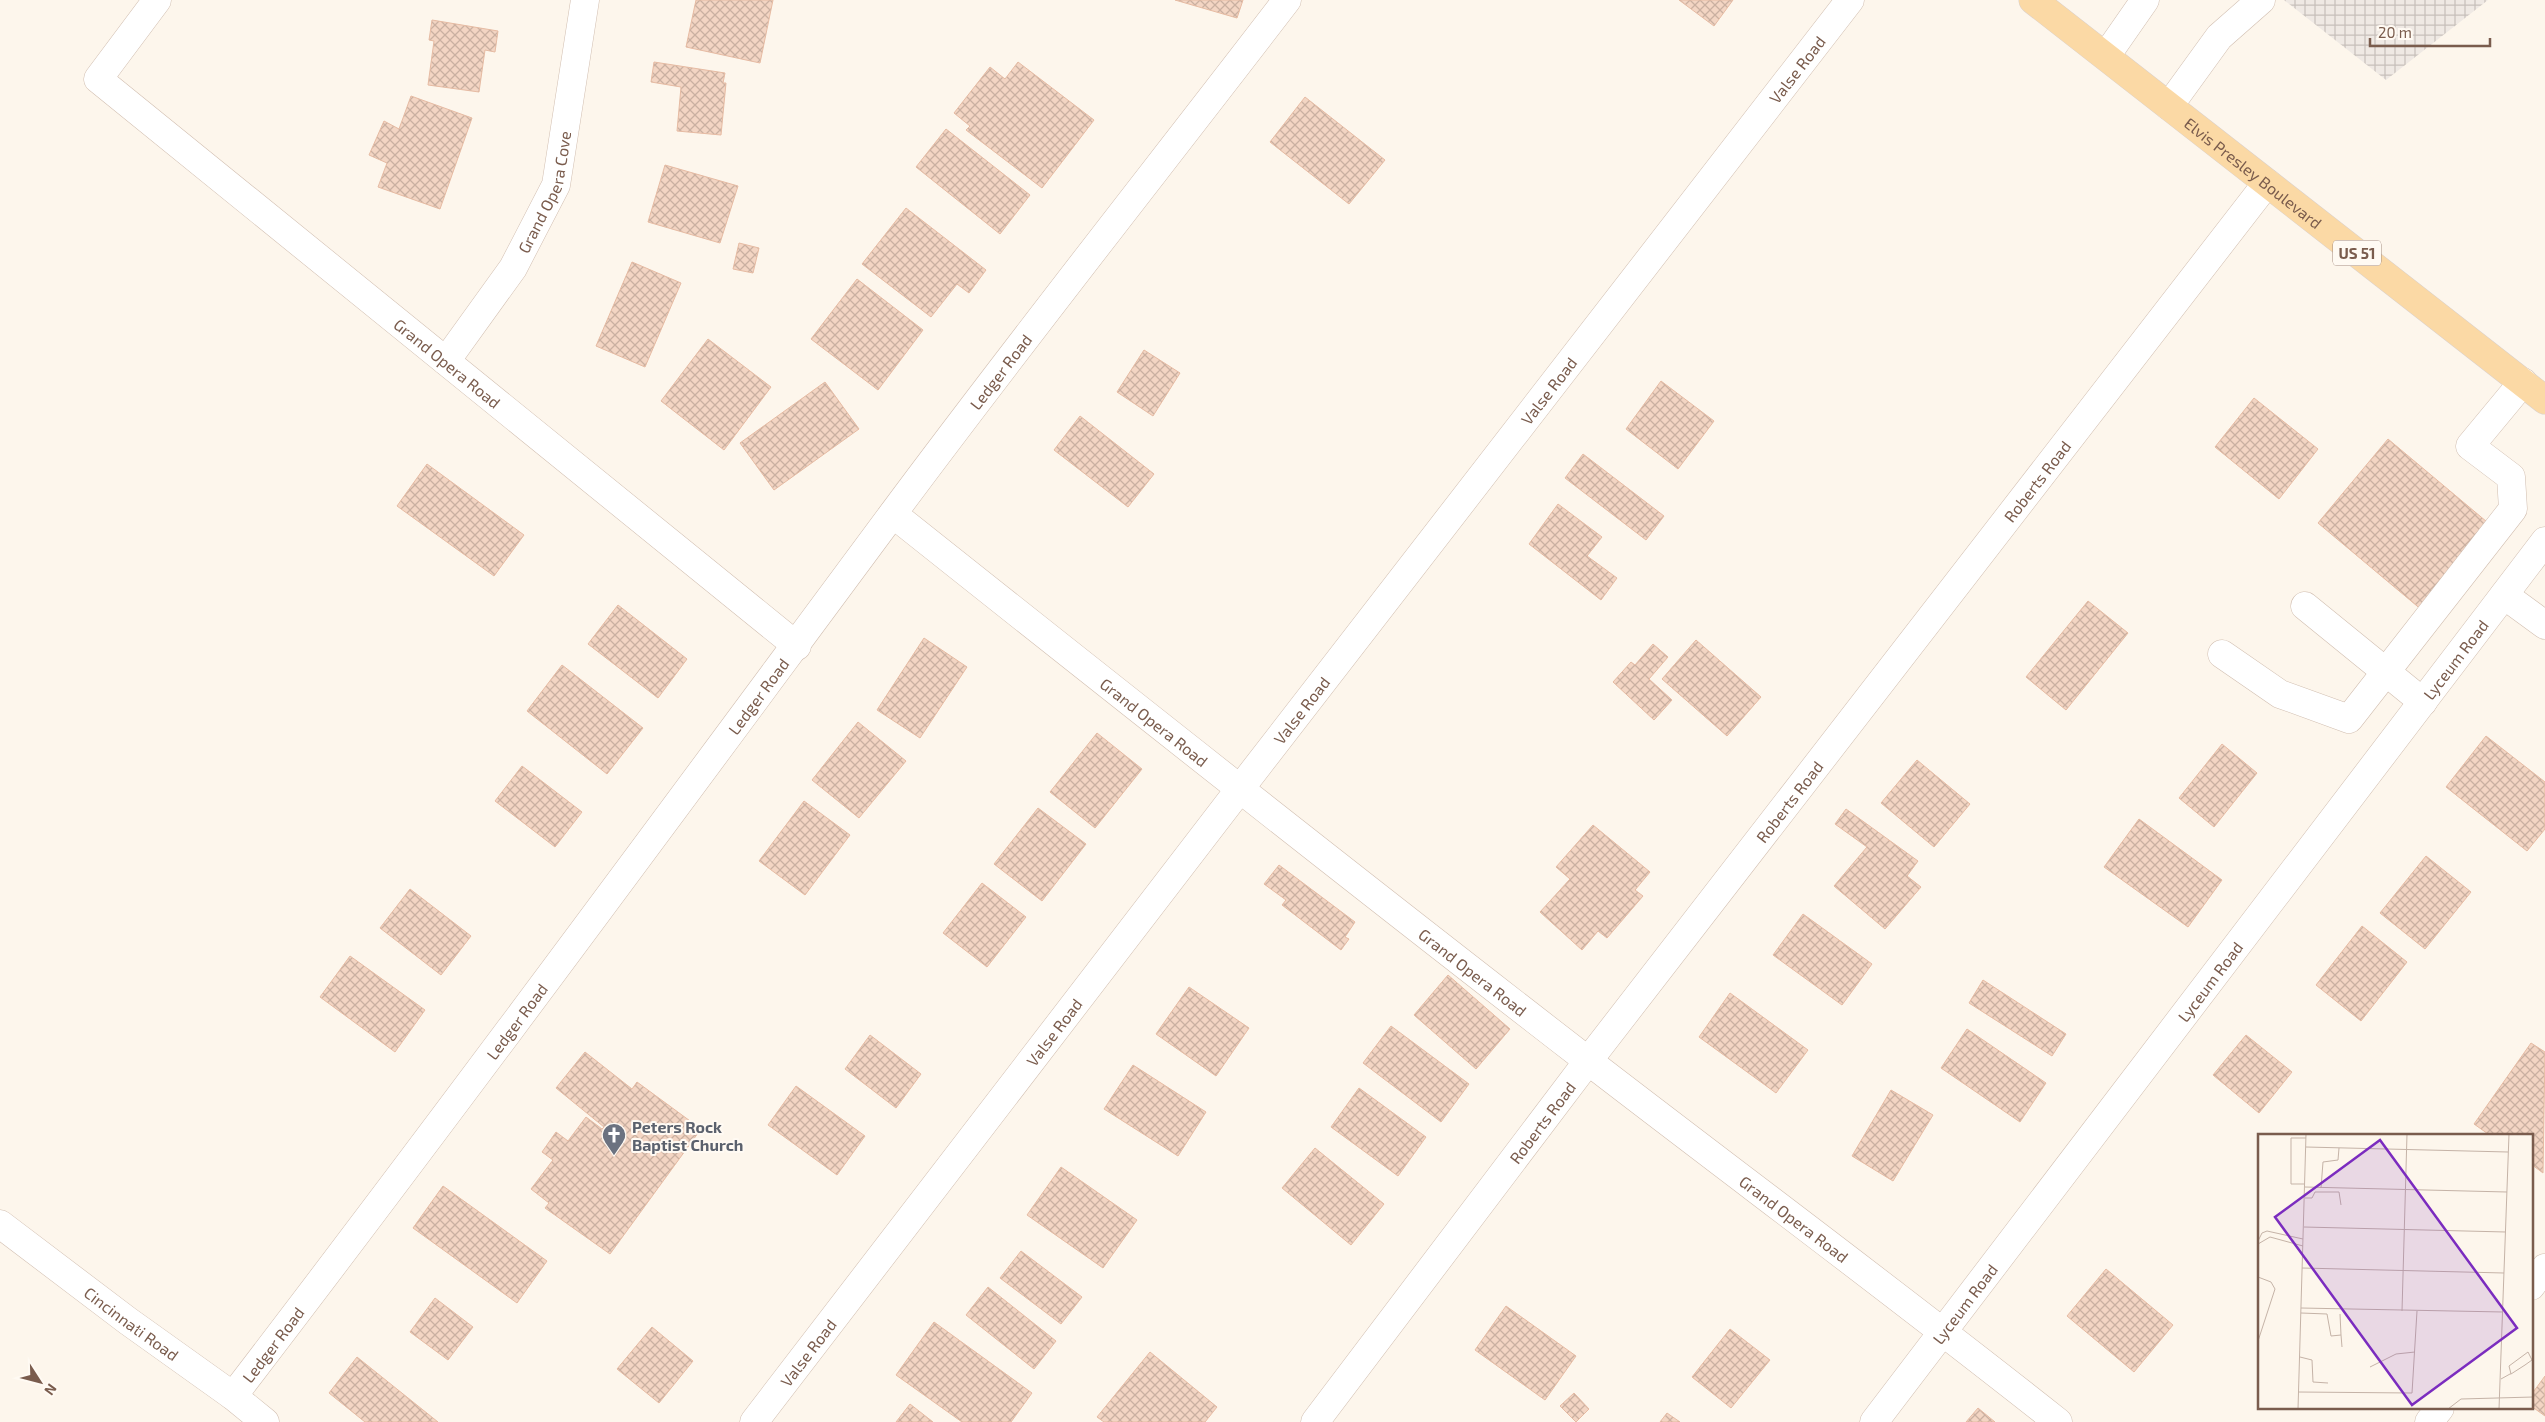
<svg xmlns="http://www.w3.org/2000/svg" width="2545" height="1422" font-family="'Exo 2',sans-serif">
	<defs>
		<pattern id="industrial-grid" width="8" height="8" patternUnits="userSpaceOnUse" patternTransform="scale(1.25)"><rect width="8" height="8" fill="#efe9e4"/><path d="M0 4h8M4 0v8" fill="none" stroke="#c7c0bb"/></pattern>
		<pattern id="building-cross-hatch" width="8" height="8" patternUnits="userSpaceOnUse" patternTransform="scale(1.25)"><rect width="8" height="8" fill="#f3d5c3"/><path d="M0 0l8 8M0 8l8-8" fill="none" stroke="#cab0a1"/></pattern>
	</defs>
	<rect width="100%" height="100%" fill="#fdf6ec"/>
	<polygon fill="url(#industrial-grid)" points="2284,0 2488,0 2386,80"/>
	<g fill="url(#building-cross-hatch)" stroke="#e6bba3">
		<polygon points="696,0 773,0 760,63 686,47"/>
		<polygon points="1175,0 1243,0 1237,18"/>
		<polygon points="1679,0 1733,0 1714,26"/>
		<polygon points="432,20 498,31 495,52 485,50 479,92 428,85 434,41 429,40"/>
		<polygon points="654,62 725,73 723,83 726,83 721,135 677,131 681,87 651,82"/>
		<polygon points="1018,62 1094,120 1042,188 966,130 970,126 954,113 990,67 1005,79"/>
		<polygon points="411,96 472,118 440,209 378,187 387,163 369,155 384,121 399,129"/>
		<polygon points="1305,97 1385,160 1349,204 1270,142"/>
		<polygon points="946,129 1030,195 1000,234 916,167"/>
		<polygon points="665,165 738,186 720,243 648,222"/>
		<polygon points="906,208 986,270 969,293 957,284 931,317 862,264"/>
		<polygon points="739,243 759,248 753,273 733,269"/>
		<polygon points="632,262 681,283 645,367 596,346"/>
		<polygon points="857,279 923,330 878,390 811,339"/>
		<polygon points="708,339 771,387 724,450 661,401"/>
		<polygon points="1144,350 1180,373 1153,416 1117,392"/>
		<polygon points="1661,381 1714,421 1678,469 1626,429"/>
		<polygon points="825,382 859,429 774,490 740,443"/>
		<polygon points="2254,398 2318,449 2279,499 2215,447"/>
		<polygon points="1080,416 1154,474 1128,507 1054,450"/>
		<polygon points="2388,439 2493,527 2423,611 2318,523"/>
		<polygon points="1583,454 1664,516 1646,540 1565,478"/>
		<polygon points="427,464 524,535 494,576 397,506"/>
		<polygon points="1558,504 1602,537 1587,556 1617,578 1601,600 1529,544"/>
		<polygon points="2088,601 2128,633 2066,710 2026,677"/>
		<polygon points="618,605 687,659 658,698 588,644"/>
		<polygon points="924,638 967,667 920,738 877,710"/>
		<polygon points="1696,640 1761,697 1727,736 1662,679"/>
		<polygon points="1653,644 1668,657 1649,679 1672,700 1654,720 1613,682 1631,662 1635,665"/>
		<polygon points="562,665 643,728 607,774 527,711"/>
		<polygon points="858,722 906,761 859,818 812,780"/>
		<polygon points="1097,733 1142,769 1095,828 1050,792"/>
		<polygon points="2486,736 2545,782 2545,829 2527,851 2446,787"/>
		<polygon points="2222,744 2257,773 2214,827 2179,798"/>
		<polygon points="1917,760 1970,804 1934,847 1881,803"/>
		<polygon points="522,766 582,812 555,847 495,801"/>
		<polygon points="804,801 850,835 805,895 759,861"/>
		<polygon points="1038,808 1086,844 1042,901 994,864"/>
		<polygon points="1846,809 1918,861 1907,876 1921,887 1885,929 1834,886 1867,847 1835,824"/>
		<polygon points="2139,819 2222,880 2188,927 2104,867"/>
		<polygon points="1593,825 1650,872 1635,890 1643,896 1607,938 1598,931 1582,950 1540,912 1570,879 1556,867"/>
		<polygon points="2426,856 2471,892 2425,949 2380,913"/>
		<polygon points="1279,865 1355,922 1345,937 1349,939 1341,950 1282,905 1286,900 1264,884"/>
		<polygon points="982,883 1026,917 987,967 943,933"/>
		<polygon points="410,889 471,936 441,975 380,928"/>
		<polygon points="1803,914 1872,964 1842,1005 1773,955"/>
		<polygon points="2362,926 2407,962 2361,1021 2316,985"/>
		<polygon points="350,956 425,1010 395,1052 320,997"/>
		<polygon points="1448,975 1510,1029 1476,1069 1414,1015"/>
		<polygon points="1983,980 2066,1034 2052,1056 1969,1003"/>
		<polygon points="1189,987 1249,1028 1216,1076 1156,1034"/>
		<polygon points="1730,993 1808,1050 1776,1093 1699,1037"/>
		<polygon points="1391,1026 1469,1084 1441,1122 1363,1063"/>
		<polygon points="1967,1029 2046,1083 2020,1122 1941,1068"/>
		<polygon points="870,1035 921,1074 896,1108 845,1069"/>
		<polygon points="2246,1035 2292,1072 2259,1113 2213,1075"/>
		<polygon points="2531,1043 2545,1052 2543,1173 2531,1164 2531,1136 2491,1136 2474,1124"/>
		<polygon points="585,1052 632,1089 637,1082 701,1129 610,1254 545,1208 549,1203 531,1189 553,1160 542,1152 556,1132 568,1141 586,1117 602,1129 604,1127 556,1088"/>
		<polygon points="1133,1065 1206,1112 1178,1156 1104,1109"/>
		<polygon points="796,1086 865,1136 837,1175 768,1125"/>
		<polygon points="1359,1088 1426,1137 1398,1176 1331,1127"/>
		<polygon points="1891,1090 1933,1115 1893,1181 1852,1156"/>
		<polygon points="1315,1148 1384,1204 1351,1245 1282,1188"/>
		<polygon points="1061,1167 1137,1220 1103,1268 1027,1215"/>
		<polygon points="443,1186 547,1261 517,1303 413,1228"/>
		<polygon points="1021,1251 1082,1297 1061,1324 1000,1278"/>
		<polygon points="2106,1269 2173,1325 2134,1372 2067,1316"/>
		<polygon points="988,1287 1056,1341 1034,1369 966,1315"/>
		<polygon points="435,1298 473,1327 448,1360 410,1332"/>
		<polygon points="1506,1306 1576,1356 1545,1400 1475,1350"/>
		<polygon points="934,1322 1032,1393 1011,1422 962,1422 896,1375"/>
		<polygon points="652,1327 693,1361 659,1403 617,1369"/>
		<polygon points="1730,1329 1770,1360 1731,1408 1692,1377"/>
		<polygon points="1150,1352 1217,1407 1205,1422 1104,1422 1097,1417"/>
		<polygon points="357,1357 438,1422 365,1422 329,1393"/>
		<polygon points="2545,1376 2545,1416 2531,1406 2531,1395"/>
		<polygon points="1574,1393 1589,1409 1576,1422 1560,1406"/>
		<polygon points="910,1404 933,1422 896,1422"/>
		<polygon points="1978,1408 1995,1422 1966,1422"/>
		<polygon points="1667,1413 1680,1422 1660,1422"/>
	</g>
	<g fill="none" stroke-linecap="round" stroke-linejoin="round">
		<g stroke="#d1beb0" stroke-width="29">
			<g id="minor">
				<path id="s1" d="M157,0L98,79L797,646"/>
				<polyline points="2106,56 2145,0"/>
				<polyline points="2169,106 2219,37 2261,0"/>
				<path id="s2" d="M446,361L513,268L556,185L585,0"/>
				<path id="s3" d="M893,514C1123,697 1354,880 1587,1060C1744,1181 1903,1299 2058,1422"/>
				<polyline points="2504,595 2545,625"/>
				<polyline points="2305,606 2423,702"/>
				<polyline points="2222,654 2280,694 2349,719 2513,509 2511,477 2470,446 2523,382"/>
				<path id="s4" d="M0,1224L128,1321L233,1396L265,1422"/>
				<polyline points="2531,1286 2545,1268"/>
				<path id="s5" d="M233,1396C456,1105 673,810 891,516C1020,342 1155,172 1287,0"/>
				<path id="s6" d="M754,1422L1239,790L1850,0"/>
				<path id="s7" d="M1315,1422L1588,1061L2267,183"/>
				<path id="s8" d="M1874,1422L2545,541"/>
				<polyline points="2429,1422 2440,1408"/>
			</g>
		</g>
		<g stroke="#dad1cd" stroke-width="29">
			<g id="major">
				<path id="s9" d="M2033,0L2545,400"/>
			</g>
		</g>
		<use href="#minor" stroke="#fff" stroke-width="28"/>
		<use href="#major" stroke="#fbd9a5" stroke-width="28"/>
	</g>
	<defs>
		<g id="church-pin" transform="scale(1.25)"><path d="M0 17L-7.5 6A9.5 9.5 0 1 1 7.5 6Z" fill="#6b7280" stroke="#fffaf3"/><path d="M-1.2-6h2.4v3.5h3.3v2.4h-3.3V6h-2.4V-.1h-3.3v-2.4h3.3Z" fill="#fff"/></g>
	</defs>
	<g fill-rule="evenodd">
		<use href="#church-pin" x="614" y="1135"/>
	</g>
	<g text-anchor="middle" dominant-baseline="central" stroke-width="4" stroke-linejoin="round" paint-order="stroke">
		<rect fill="#fffaf3" stroke="#a28b7f" stroke-width="1" x="2333" y="240.5" width="48" height="25" rx="4"/>
		<g font-size="15" font-weight="bold" fill="#7a5c4d">
			<text x="2357" y="253">US 51</text>
		</g>
		<g font-size="16" fill="#7a5c4d" stroke="#fffaf3">
			<text stroke="none"><textPath href="#s6" startOffset="1708">Valse Road</textPath></text>
			<text stroke="none"><textPath href="#s9" startOffset="280">Elvis Presley Boulevard</textPath></text>
			<text stroke="none"><textPath href="#s2" startOffset="198">Grand Opera Cove</textPath></text>
			<text stroke="none"><textPath href="#s1" startOffset="549">Grand Opera Road</textPath></text>
			<text stroke="none"><textPath href="#s5" startOffset="1280">Ledger Road</textPath></text>
			<text stroke="none"><textPath href="#s6" startOffset="1302">Valse Road</textPath></text>
			<text stroke="none"><textPath href="#s7" startOffset="1186">Roberts Road</textPath></text>
			<text stroke="none"><textPath href="#s8" startOffset="959">Lyceum Road</textPath></text>
			<text stroke="none"><textPath href="#s5" startOffset="875">Ledger Road</textPath></text>
			<text stroke="none"><textPath href="#s6" startOffset="898">Valse Road</textPath></text>
			<text stroke="none"><textPath href="#s3" startOffset="334">Grand Opera Road</textPath></text>
			<text stroke="none"><textPath href="#s7" startOffset="781">Roberts Road</textPath></text>
			<text stroke="none"><textPath href="#s3" startOffset="739">Grand Opera Road</textPath></text>
			<text stroke="none"><textPath href="#s8" startOffset="554">Lyceum Road</textPath></text>
			<text stroke="none"><textPath href="#s5" startOffset="470">Ledger Road</textPath></text>
			<text stroke="none"><textPath href="#s6" startOffset="492">Valse Road</textPath></text>
			<text stroke="none"><textPath href="#s7" startOffset="376">Roberts Road</textPath></text>
			<text stroke="none"><textPath href="#s3" startOffset="1144">Grand Opera Road</textPath></text>
			<text stroke="none"><textPath href="#s8" startOffset="149">Lyceum Road</textPath></text>
			<text stroke="none"><textPath href="#s4" startOffset="165">Cincinnati Road</textPath></text>
			<text stroke="none"><textPath href="#s5" startOffset="65">Ledger Road</textPath></text>
			<text stroke="none"><textPath href="#s6" startOffset="88">Valse Road</textPath></text>
		</g>
		<g font-size="16" font-weight="bold" fill="#5b616d" stroke="#fffaf3" text-anchor="start">
			<text x="632" y="1126">Peters Rock<tspan x="632" dy="18">Baptist Church</tspan></text>
		</g>
	</g>
	<g transform="translate(2258 1134)">
		<rect width="275" height="275" fill="#fdf6ec"/>
		<path fill="none" stroke="#c5b3a7" stroke-width="1" d="M48,13L250,18M47,50H33V4H48M47,53L249,58M63,54L65,28L80,26L81,14M47,64H54L57,58H81L83,71M46,93L248,98M0,107L4,99L9,97L45,105M0,110L12,103L45,112M44,134L246,139M0,143L13,148L17,155L0,207M43,174L245,178M144,177L149,0M43,179L69,180L73,202L83,201L84,213M82,180L83,201M42,223L54,226L55,248L70,249M112,233L138,220L157,218M243,245L252,240H253L267,231L274,226L270,218L251,232L253,240M40,258L154,259L159,177M40,275L48,0M190,275L203,265L275,263M241,275L251,0"/>
		<path fill="#7b2cbf" fill-opacity="0.15" stroke="#7b2cbf" stroke-width="2.5" d="M122,6L259,194L154,271L17,83Z"/>
		<rect width="275" height="275" fill="none" stroke="#7a5c4d" stroke-width="2.5"/>
	</g>
	<g transform="translate(40 1382) rotate(126)" stroke="#fffaf3" stroke-width="4" paint-order="stroke">
	<path d="M0-4L9 19L0 12L-9 19Z" fill="#7a5c4d"/>
	<text y="-8" font-size="14" font-weight="bold" text-anchor="middle" fill="#7a5c4d">N</text>
	</g>
	<path d="M2370 38v8h120v-8" fill="none" stroke="#7a5c4d" stroke-width="2.5"/>
	<text x="2378" y="38" font-size="15" fill="#7a5c4d" stroke="#fffaf3" stroke-width="4" paint-order="stroke">20 m</text>
</svg>
